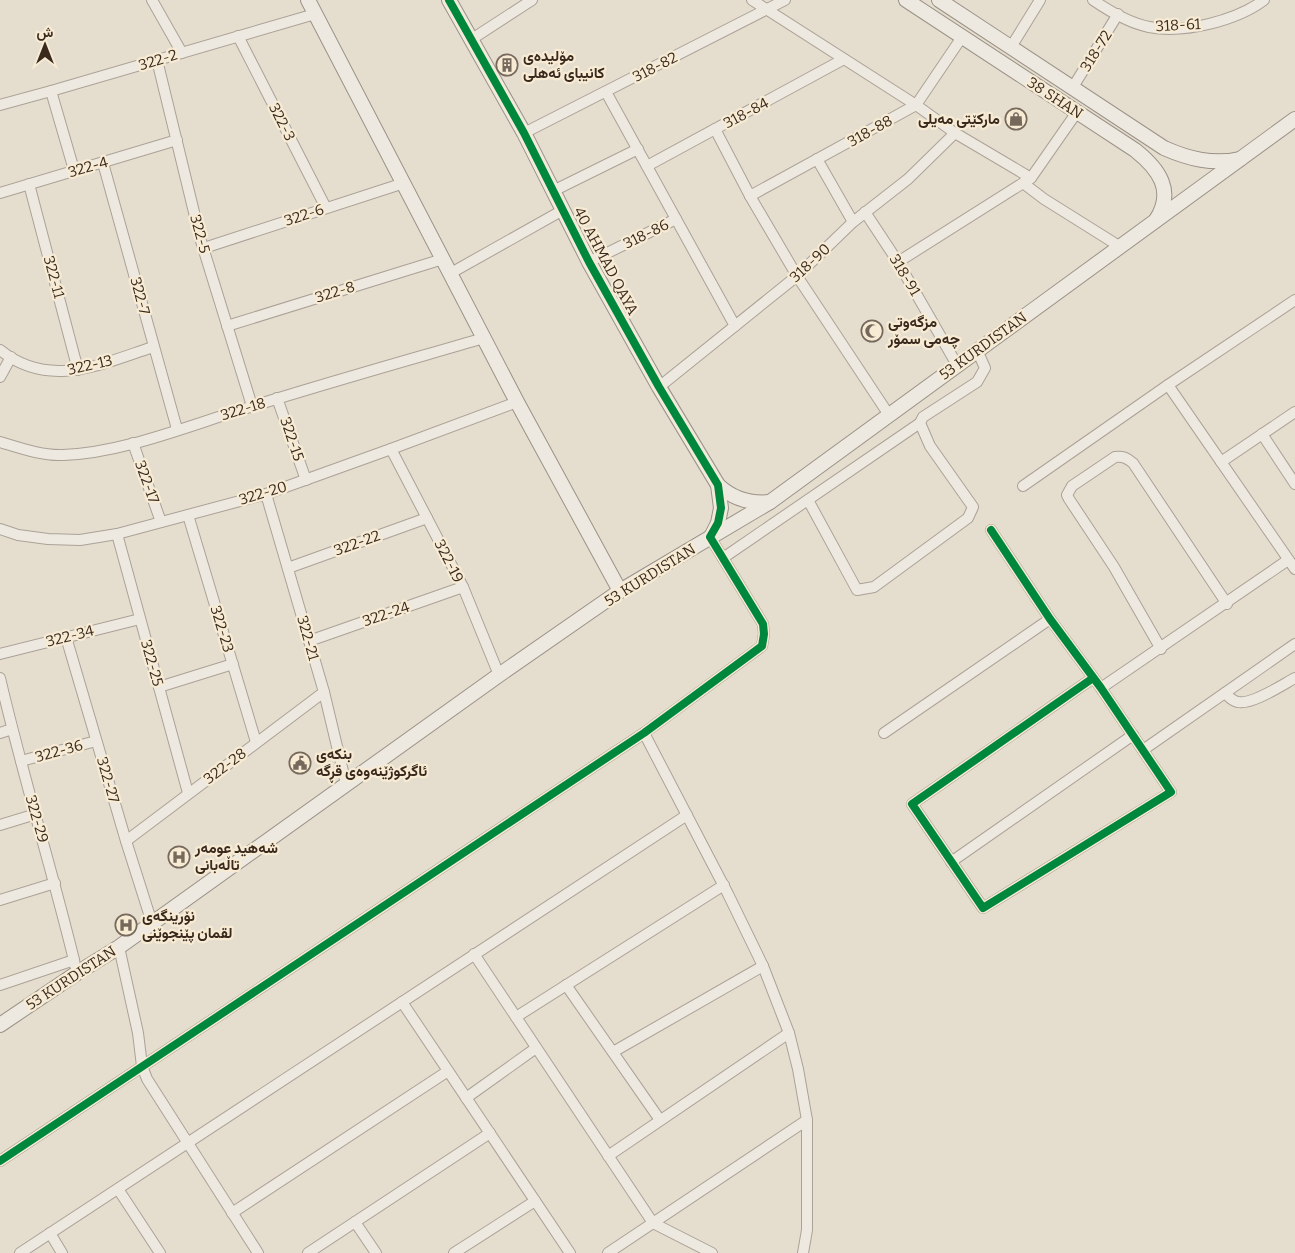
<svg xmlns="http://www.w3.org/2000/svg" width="1295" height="1253" font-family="Bitter,Vazirmatn,serif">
	<rect width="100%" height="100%" fill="#e5ddce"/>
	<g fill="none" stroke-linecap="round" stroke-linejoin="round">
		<g stroke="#aba297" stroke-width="12">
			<g id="street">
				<polyline points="152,0 182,53"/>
				<polyline points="752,0 916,105 955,133 1031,178 1077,112"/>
				<path d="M1093,0C1109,11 1129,23 1149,27C1183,34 1236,21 1264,0"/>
				<polyline points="238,36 326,208"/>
				<polyline points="472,39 532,0"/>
				<polyline points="1011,47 1040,0"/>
				<polyline points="157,60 201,241 252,406"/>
				<polyline points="1073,87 1118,14"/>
				<polyline points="51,91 74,170"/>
				<polyline points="606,92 735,326"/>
				<polyline points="0,105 51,91 315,14"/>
				<polyline points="715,129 750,196 797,276 889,415"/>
				<polyline points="524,133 785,0"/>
				<polyline points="817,159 853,222"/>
				<polyline points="103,163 177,429"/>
				<polyline points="647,166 844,59"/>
				<polyline points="1023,183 1044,199 1119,246"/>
				<polyline points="29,184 78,370"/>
				<polyline points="553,191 638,149"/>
				<polyline points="0,193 177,140"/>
				<polyline points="750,196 916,105 962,37"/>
				<polyline points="865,212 898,262 957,365"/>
				<polyline points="204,248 404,183"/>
				<polyline points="589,262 676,219"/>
				<polyline points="898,262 1031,178"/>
				<polyline points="451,273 563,210"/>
				<polyline points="227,326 443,259"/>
				<path d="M0,350C48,389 99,365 150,348L154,349"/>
				<polyline points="0,377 11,357"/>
				<polyline points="1168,385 1295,569"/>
				<polyline points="659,387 797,276 853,222 908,179 955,133"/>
				<polyline points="277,398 306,480"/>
				<polyline points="1262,434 1295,484"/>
				<path d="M0,442C20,448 42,456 63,455C123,453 190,425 247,408C326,383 405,361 484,338"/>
				<polyline points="133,443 161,522"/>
				<polyline points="391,449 463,587 499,675"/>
				<polyline points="1221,462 1295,412"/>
				<polyline points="1023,486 1168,385 1295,300"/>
				<polyline points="266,494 324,692 346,784"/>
				<polyline points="808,500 857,590 874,587 968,518 973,507 930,446 920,423 923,417 977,382 985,368 977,350"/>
				<polyline points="188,515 256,742"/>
				<polyline points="0,529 18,535 48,539 80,540 117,534 266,494 391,449 517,402"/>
				<polyline points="991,530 1050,619 1101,688 1171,792 983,908 912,804 1093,678"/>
				<polyline points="117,534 188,793"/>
				<polyline points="723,558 920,423"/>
				<polyline points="288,568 427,518"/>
				<polyline points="66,637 126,841 152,923"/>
				<polyline points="309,641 463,587"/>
				<path d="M1161,649L1114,567L1069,499L1067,495L1072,486L1115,457C1123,456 1127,458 1133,463L1227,604"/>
				<polyline points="0,654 140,619"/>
				<path d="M0,678C22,773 51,866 74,960"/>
				<polyline points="159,687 233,664"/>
				<polyline points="1101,688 1288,560"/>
				<path d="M1225,693C1229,697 1232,701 1238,702C1252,705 1282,685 1295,678"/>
				<polyline points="0,733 12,729"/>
				<polyline points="644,733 728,894 763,966 789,1033 798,1069 807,1120 807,1230 803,1253"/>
				<polyline points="884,733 1050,619"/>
				<polyline points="1143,750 1295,644"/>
				<polyline points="21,761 96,741"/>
				<polyline points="0,825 36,814"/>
				<polyline points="126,841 324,692"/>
				<polyline points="951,862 1133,735"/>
				<polyline points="0,900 55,883"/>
				<polyline points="119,947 138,1033 142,1066 147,1079 258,1253"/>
				<polyline points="474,954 653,1223 712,1253"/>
				<polyline points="0,985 74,960 75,966"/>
				<polyline points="566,985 660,1120"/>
				<polyline points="402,1002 570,1253"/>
				<polyline points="516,1017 724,885"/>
				<polyline points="613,1052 763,966"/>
				<polyline points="466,1098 536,1048"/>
				<polyline points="608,1156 789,1033"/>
				<polyline points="0,1161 644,733 762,646 764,634 763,624 710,537"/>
				<polyline points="118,1189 160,1253"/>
				<polyline points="232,1213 448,1071"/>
				<polyline points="355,1222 376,1253"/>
				<polyline points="50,1233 62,1253"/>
				<polyline points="20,1253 687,815"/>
				<polyline points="308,1253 490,1133"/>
				<polyline points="454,1253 535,1201"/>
				<polyline points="608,1253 807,1120"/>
			</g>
		</g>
		<g stroke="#9a9287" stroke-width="16">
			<g id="secondary">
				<polyline points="308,0 517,402 620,591"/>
				<polyline points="449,0 524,133 589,262 659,387 718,485 721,508 718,523 711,537"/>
				<path d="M906,0L1135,150C1159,169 1175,191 1156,220"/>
				<path d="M939,0L1164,148C1189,159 1213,165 1240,159"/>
				<path d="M718,485C733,499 750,504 770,502"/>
				<polyline points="0,1025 77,973 119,947 499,675 620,591 770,502 1295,119"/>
			</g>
		</g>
		<use href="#street" stroke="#eee9e0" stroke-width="10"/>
		<use href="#secondary" stroke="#eee9e0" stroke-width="14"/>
		<g stroke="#f7ebd4" stroke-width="11">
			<g id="cycleway">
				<polyline points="991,530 1050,619 1101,688 1171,792 983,908 912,804 1093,678"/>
				<polyline points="0,1161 644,733 762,646 764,634 763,624 710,537 718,523 721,508 718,485 659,387 589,262 524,133 449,0"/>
			</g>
		</g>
		<use href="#cycleway" stroke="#00873e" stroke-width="8"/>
	</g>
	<defs>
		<g id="building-ring" transform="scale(1.125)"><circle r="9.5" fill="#f7ebd4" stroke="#76695c" stroke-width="1.5"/><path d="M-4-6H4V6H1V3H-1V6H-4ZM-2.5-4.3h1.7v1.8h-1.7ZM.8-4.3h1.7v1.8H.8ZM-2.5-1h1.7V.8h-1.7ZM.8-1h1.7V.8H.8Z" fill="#76695c"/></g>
		<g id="shop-ring" transform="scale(1.125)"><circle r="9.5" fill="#f7ebd4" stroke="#76695c" stroke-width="1.5"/><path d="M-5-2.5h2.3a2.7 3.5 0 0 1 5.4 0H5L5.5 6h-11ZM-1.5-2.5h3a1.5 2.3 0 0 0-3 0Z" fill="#76695c"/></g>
		<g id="mosque-ring" transform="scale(1.125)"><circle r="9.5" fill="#f7ebd4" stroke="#76695c" stroke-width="1.5"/><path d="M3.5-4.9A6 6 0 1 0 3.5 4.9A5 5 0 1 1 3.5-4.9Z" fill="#76695c"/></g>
		<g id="civic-ring" transform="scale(1.125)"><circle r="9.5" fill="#f7ebd4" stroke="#76695c" stroke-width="1.5"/><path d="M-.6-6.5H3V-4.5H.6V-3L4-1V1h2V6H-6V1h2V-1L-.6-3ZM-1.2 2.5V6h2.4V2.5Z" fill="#76695c"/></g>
		<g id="hospital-ring" transform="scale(1.125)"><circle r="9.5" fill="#f7ebd4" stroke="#76695c" stroke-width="1.5"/><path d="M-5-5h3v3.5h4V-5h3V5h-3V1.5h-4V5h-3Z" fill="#76695c"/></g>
	</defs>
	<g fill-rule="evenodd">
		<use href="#building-ring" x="507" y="65"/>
		<use href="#shop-ring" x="1016" y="119"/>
		<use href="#mosque-ring" x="872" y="331"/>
		<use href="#civic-ring" x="300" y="763"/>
		<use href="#hospital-ring" x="179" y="857"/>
		<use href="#hospital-ring" x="126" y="925"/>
	</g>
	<g text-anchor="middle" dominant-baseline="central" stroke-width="4.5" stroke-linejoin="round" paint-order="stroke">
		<g font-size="15" fill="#3a2a1e" stroke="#f7ebd4">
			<text transform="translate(1178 25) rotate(-3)">318-61</text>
			<text transform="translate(1096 51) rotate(-58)">318-72</text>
			<text transform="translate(158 60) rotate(-17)">322-2</text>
			<text transform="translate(655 67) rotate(-27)">318-82</text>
			<text transform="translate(1055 98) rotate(33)">38 SHAN</text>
			<text transform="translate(746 113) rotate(-28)">318-84</text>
			<text transform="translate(282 122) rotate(63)">322-3</text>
			<text transform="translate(870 131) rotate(-29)">318-88</text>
			<text transform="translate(88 167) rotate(-16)">322-4</text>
			<text transform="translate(304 215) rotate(-18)">322-6</text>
			<text transform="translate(200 234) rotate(75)">322-5</text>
			<text transform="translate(646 234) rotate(-26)">318-86</text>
			<text transform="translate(606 261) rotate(62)">40 AHMAD QAYA</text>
			<text transform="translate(810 263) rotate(-43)">318-90</text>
			<text transform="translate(905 275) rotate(59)">318-91</text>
			<text transform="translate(54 277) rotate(75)">322-11</text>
			<text transform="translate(335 292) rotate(-17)">322-8</text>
			<text transform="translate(140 296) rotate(75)">322-7</text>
			<text transform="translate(983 346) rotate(-36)">53 KURDISTAN</text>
			<text transform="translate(90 365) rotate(-13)">322-13</text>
			<text transform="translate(243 409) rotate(-17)">322-18</text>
			<text transform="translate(292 439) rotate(71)">322-15</text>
			<text transform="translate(147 482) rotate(70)">322-17</text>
			<text transform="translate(263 493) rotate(-17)">322-20</text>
			<text transform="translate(357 543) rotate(-20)">322-22</text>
			<text transform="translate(449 561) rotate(63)">322-19</text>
			<text transform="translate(650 575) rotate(-32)">53 KURDISTAN</text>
			<text transform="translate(386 614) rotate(-19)">322-24</text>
			<text transform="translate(222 629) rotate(73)">322-23</text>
			<text transform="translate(70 636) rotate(-14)">322-34</text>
			<text transform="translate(308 638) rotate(74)">322-21</text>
			<text transform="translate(152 663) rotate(74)">322-25</text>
			<text transform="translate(59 751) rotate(-15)">322-36</text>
			<text transform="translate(225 766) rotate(-37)">322-28</text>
			<text transform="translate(108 780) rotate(74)">322-27</text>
			<text transform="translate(37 819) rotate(74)">322-29</text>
			<text transform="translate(71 978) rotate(-33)">53 KURDISTAN</text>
		</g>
		<g font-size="15" font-weight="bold" fill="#3a2a1e" stroke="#f7ebd4" text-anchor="start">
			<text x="523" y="56">مۆلیدەی<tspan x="523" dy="17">کانیبای ئەهلی</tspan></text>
			<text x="1000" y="119" text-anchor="end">مارکێتی مەیلی</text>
			<text x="888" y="322">مزگەوتی<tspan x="888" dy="17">چەمی سمۆر</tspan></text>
			<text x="316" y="754">بنکەی<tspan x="316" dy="17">ئاگرکوژێنەوەی قڕگە</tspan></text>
			<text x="195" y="848">شەهید عومەر<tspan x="195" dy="17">تاڵەبانی</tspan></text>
			<text x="142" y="916">نۆرینگەی<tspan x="142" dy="17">لقمان پێنجوێنی</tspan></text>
		</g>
	</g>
	<g transform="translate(45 45)" stroke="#f7ebd4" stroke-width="4" paint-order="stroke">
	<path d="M0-4L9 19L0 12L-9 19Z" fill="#3a2a1e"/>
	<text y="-8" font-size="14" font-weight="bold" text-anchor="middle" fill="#3a2a1e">ش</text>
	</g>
</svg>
